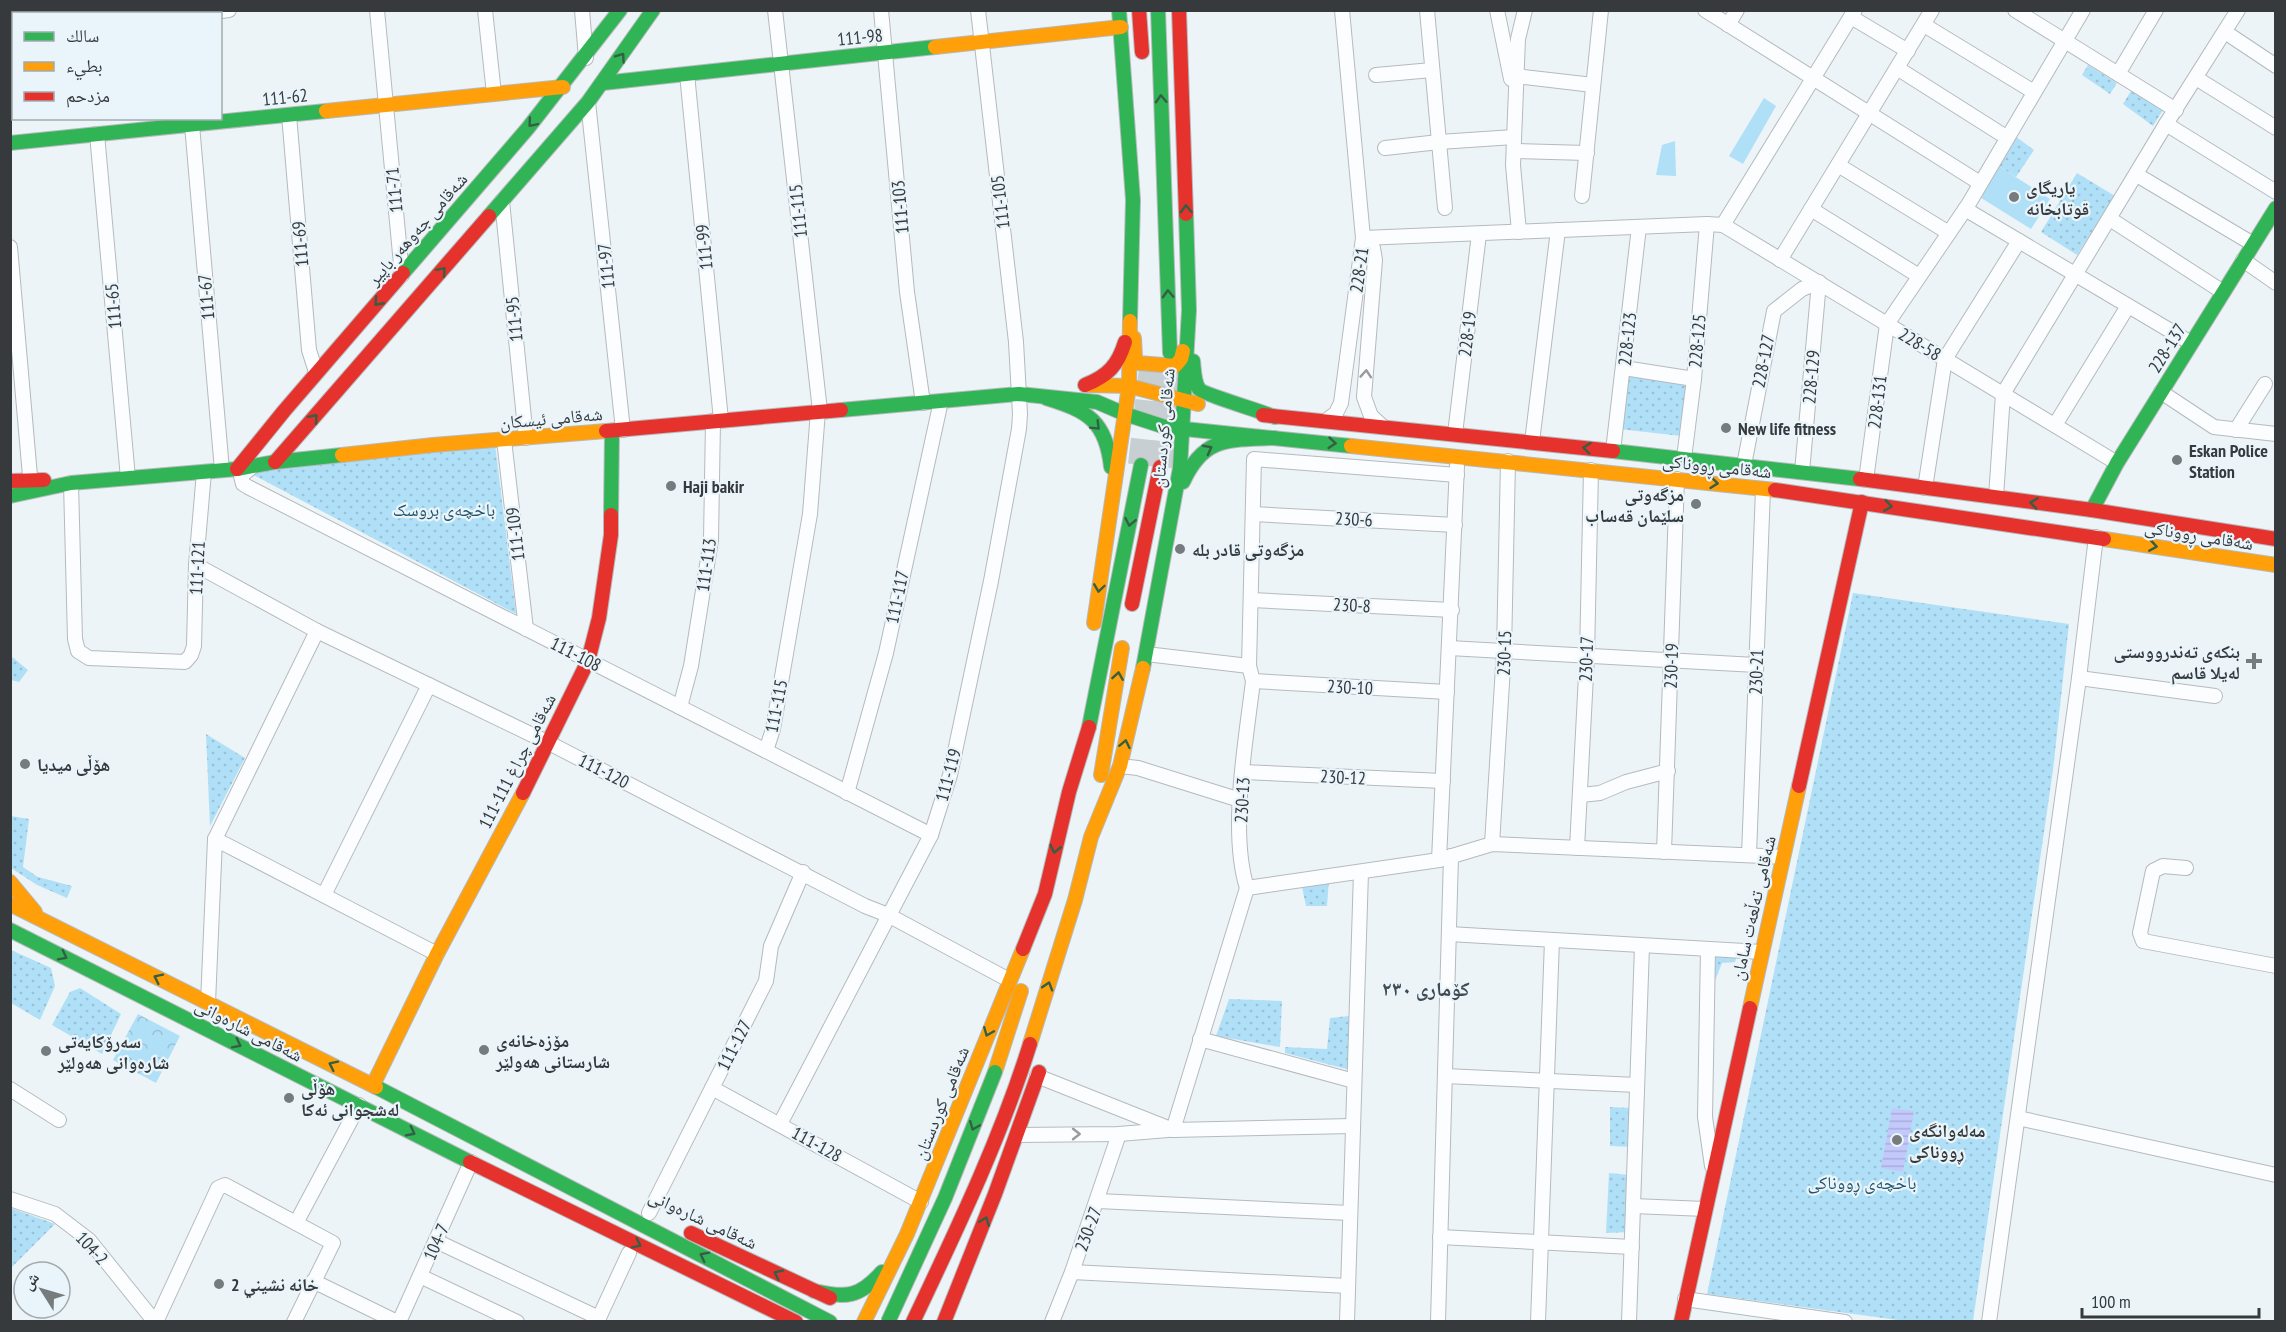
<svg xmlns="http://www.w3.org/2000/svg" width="2286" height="1332" font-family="'PT Sans Narrow','Noto Naskh Arabic',sans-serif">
	<defs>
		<pattern id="grass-dots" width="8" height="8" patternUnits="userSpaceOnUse" patternTransform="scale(1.5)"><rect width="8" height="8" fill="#b0e0f7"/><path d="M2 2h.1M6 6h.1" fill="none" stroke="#98c1d5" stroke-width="1.8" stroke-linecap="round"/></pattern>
		<pattern id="forest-crowns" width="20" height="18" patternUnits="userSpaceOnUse" patternTransform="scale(1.5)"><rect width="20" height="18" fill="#b0e0f7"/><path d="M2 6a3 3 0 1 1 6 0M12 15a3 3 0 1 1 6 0" fill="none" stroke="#98c1d5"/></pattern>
		<pattern id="water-rules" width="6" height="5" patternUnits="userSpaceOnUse" patternTransform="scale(1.5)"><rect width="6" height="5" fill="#c4c9fc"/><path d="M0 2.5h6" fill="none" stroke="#a9add9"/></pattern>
	</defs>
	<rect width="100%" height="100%" fill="#edf4f7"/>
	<g fill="url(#grass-dots)">
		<polygon points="2088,65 2117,83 2110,94 2082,75"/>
		<polygon points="2131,91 2163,110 2153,126 2123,104"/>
		<polygon points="2015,136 2034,150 2016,177 1997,165"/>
		<polygon points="2077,173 2115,196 2077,255 2041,232"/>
		<polygon points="1628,371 1690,380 1681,436 1619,429"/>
		<polygon points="495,444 516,614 248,472"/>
		<polygon points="1853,593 2069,624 2053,770 1973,1321 1905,1321 1707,1294"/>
		<polygon points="11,656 28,670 19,682 11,680"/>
		<polygon points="206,734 245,758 210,826"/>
		<polygon points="11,816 29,819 23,867 38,877 72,886 67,898 37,885 11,868"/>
		<polygon points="1329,880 1327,906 1306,906 1301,882"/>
		<polygon points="11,950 51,968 55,986 40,1020 11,1003"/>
		<polygon points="1714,956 1737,956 1735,962 1722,963 1713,986"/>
		<polygon points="80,988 121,1014 102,1054 52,1025 70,992"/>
		<polygon points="1229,999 1282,1001 1280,1047 1216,1036"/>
		<polygon points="1349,1016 1350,1070 1285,1053 1285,1047 1327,1049 1330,1018"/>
		<polygon points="1610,1107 1632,1108 1632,1147 1610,1146"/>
		<polygon points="1609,1173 1630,1175 1630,1232 1606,1233"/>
		<polygon points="11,1208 55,1224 11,1268 10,1268"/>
	</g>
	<polygon fill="url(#forest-crowns)" points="138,1014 180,1036 156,1083 113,1060"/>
	<g fill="#b0e0f7">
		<polygon points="1764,98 1776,106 1743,164 1729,156"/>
		<polygon points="1675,141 1676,176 1656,175 1662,145"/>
		<polygon points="1997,165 2050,199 2031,229 1978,196"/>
	</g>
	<polygon fill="url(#water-rules)" points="1892,1108 1914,1111 1903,1172 1881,1168"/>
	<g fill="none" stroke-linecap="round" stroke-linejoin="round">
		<g stroke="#c8cfd2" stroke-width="26" stroke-dasharray="26 13" stroke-linecap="butt">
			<polyline points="1141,465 1152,368"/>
			<polyline points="1160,467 1170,353"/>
		</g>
		<g stroke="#b5babd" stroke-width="16">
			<g id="street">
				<polyline points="377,10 402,275"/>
				<polyline points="485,10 494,94"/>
				<polyline points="582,10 586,58"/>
				<polyline points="775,10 820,411"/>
				<polyline points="881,10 907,292 923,403"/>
				<polyline points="1427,10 1445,208"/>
				<polyline points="1497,10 1511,79"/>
				<polyline points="1705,10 1980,183"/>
				<polyline points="2015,10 2176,110"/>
				<polyline points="198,14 229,10"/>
				<polyline points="1851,17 1908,51"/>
				<polyline points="1728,25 1737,10"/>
				<polyline points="1924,25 2034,92"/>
				<polyline points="10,32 14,32"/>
				<polyline points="2225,32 2276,66"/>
				<polyline points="1897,68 2006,137"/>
				<polyline points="687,74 721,420"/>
				<polyline points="2118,74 2156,10"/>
				<polyline points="1376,75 1432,70"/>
				<polyline points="1516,76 1593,85"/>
				<polyline points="2196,78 2276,128"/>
				<polyline points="588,102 623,430"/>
				<polyline points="289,115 309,350 316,372"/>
				<polyline points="2166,124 2276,192"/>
				<polyline points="192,125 222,470"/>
				<polyline points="97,134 128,478"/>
				<polyline points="1385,148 1439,142 1514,137"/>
				<polyline points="1514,151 1587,153"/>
				<polyline points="1838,165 1949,233"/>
				<polyline points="2137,175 2253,244"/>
				<polyline points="1582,196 1601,10"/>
				<polyline points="502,201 526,438"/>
				<polyline points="1811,209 1919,276"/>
				<polyline points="1965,209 2191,343"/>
				<polyline points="2110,219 2223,292"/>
				<polyline points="1723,225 1855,10"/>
				<polyline points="1519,232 1513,165 1518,39 1525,10"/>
				<polyline points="1363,238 1707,224 1723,225 2117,463"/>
				<polyline points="1363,238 1373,248 1375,260 1364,397 1371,416 1382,426"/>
				<polyline points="10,247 30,476"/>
				<polyline points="1780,260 1932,10"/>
				<polyline points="2243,260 2276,283"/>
				<polyline points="1624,368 1694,379"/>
				<polyline points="2161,392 2214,427 2276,434"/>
				<polyline points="1327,420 1336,413 1341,403 1363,238 1342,10"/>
				<polyline points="2055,425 2128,306"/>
				<polyline points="2236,430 2265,384"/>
				<polyline points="1455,434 1479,234"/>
				<polyline points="504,440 526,629"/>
				<polyline points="1532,442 1558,230"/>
				<polyline points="1613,451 1639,227"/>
				<polyline points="1684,458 1694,379 1707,224"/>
				<polyline points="1744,465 1774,311 1802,289 1819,282 1802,472"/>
				<polyline points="253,466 241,476 243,484 248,487 931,835"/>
				<polyline points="1866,480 1887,324 1968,205 2083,10"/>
				<polyline points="71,483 75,639 78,651 89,658 185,662 191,655 194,646 196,565 204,472"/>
				<polyline points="1925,488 1945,359 2019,241"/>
				<polyline points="1996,497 2003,394 2166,124 2238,10"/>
				<polyline points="1253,514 1455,525"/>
				<polyline points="196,565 317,631 549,743 865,906 888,915 1009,980"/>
				<polyline points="1252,600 1452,610"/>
				<polyline points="1449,648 1756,665"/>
				<polyline points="1146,654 1249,666"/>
				<polyline points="2079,678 2215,696"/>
				<polyline points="1253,681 1447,692"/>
				<polyline points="680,707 691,666 711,540 713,421"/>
				<polyline points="766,751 773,729 810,514 818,411"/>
				<polyline points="1120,766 1138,768 1240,800"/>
				<polyline points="1243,772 1443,781"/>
				<polyline points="847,793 886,653 941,401"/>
				<polyline points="1581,795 1600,793 1626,782 1668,771"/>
				<polyline points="215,839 437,954"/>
				<polyline points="1492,844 1504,651 1508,461"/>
				<polyline points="1577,848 1587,656 1591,470"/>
				<polyline points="1664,852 1677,479"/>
				<polyline points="1749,855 1763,489"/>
				<polyline points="1439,860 1457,466"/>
				<polyline points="2186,868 2163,866 2153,871 2140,933 2143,941 2276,966"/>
				<polyline points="1247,888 1439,860 1492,844 1783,857"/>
				<polyline points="324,895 429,685"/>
				<polyline points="1449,934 1762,952"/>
				<polyline points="1708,949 1705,1117 1712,1166"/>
				<polyline points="208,1003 215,839 317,631"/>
				<polyline points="1200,1039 1354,1081"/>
				<polyline points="1037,1076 1173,1130 1353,1126"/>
				<polyline points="1445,1076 1637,1085"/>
				<polyline points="712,1088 921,1202"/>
				<polyline points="10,1089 59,1120"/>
				<polyline points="2018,1118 2276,1175"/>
				<polyline points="780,1124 931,835 950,775 991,581 1019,429 1020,414 1016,342 978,10"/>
				<path d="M1173,1130L1247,888C1229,831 1246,741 1253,681L1249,666L1254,459L1457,475"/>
				<polyline points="1017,1135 1119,1134 1168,1130"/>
				<polyline points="10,1199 55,1214 89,1240 155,1322"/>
				<polyline points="1098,1201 1350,1213"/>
				<polyline points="1633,1206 1705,1209"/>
				<polyline points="649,1213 766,981 771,946 803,872"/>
				<polyline points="296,1223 359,1105"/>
				<polyline points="1440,1237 1632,1247"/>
				<polyline points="436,1241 599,1318"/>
				<polyline points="1072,1272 1348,1286"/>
				<polyline points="420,1276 517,1322"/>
				<polyline points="313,1281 397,1322"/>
				<polyline points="1685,1299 1845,1322"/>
				<polyline points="156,1322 218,1188 225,1185 333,1243 294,1322"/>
				<polyline points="399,1322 471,1162"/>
				<polyline points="597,1322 629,1253"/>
				<polyline points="1052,1322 1072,1272 1119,1134"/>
				<polyline points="1347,1322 1361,872"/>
				<polyline points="1438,1322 1451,856"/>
				<polyline points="1538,1322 1552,940"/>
				<polyline points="1629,1322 1642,946"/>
				<polyline points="1989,1322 2079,678 2096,537"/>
			</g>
		</g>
		<g stroke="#b5babd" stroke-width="16">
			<g id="fast">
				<polyline points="1119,10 1133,200 1130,321"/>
				<polyline points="1158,10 1170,353"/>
				<polyline points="603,83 935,47"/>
				<polyline points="10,143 326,111"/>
				<polyline points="489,216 588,102 653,10"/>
				<polyline points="403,273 528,128 620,10"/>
				<path d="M1193,361C1194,370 1194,382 1199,389C1203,394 1263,412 1275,417"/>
				<path d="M1046,398C1088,411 1106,421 1111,467"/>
				<polyline points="841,410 1019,394 1097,402 1125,414 1165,427 1351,446"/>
				<polyline points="1613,451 1860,479"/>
				<path d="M1183,482C1204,436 1229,440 1274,438"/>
				<polyline points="10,496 71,483 237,469 275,462 342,455"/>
				<polyline points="2092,510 2117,463 2276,208"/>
				<polyline points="611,515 612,431"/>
				<polyline points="1143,668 1180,468 1189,310 1186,214"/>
				<polyline points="1089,727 1141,465"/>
				<polyline points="10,930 470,1162"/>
				<polyline points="376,1087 830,1322"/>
				<path d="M814,1291C846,1298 859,1298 882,1272"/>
			</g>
		</g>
		<g stroke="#b5babd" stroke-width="16">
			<g id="slow">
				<polyline points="935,47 1121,27"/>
				<polyline points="326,111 563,87"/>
				<polyline points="1134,338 1135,358 1138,363 1175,366 1181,359 1183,351"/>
				<polyline points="1086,385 1129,386 1198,404"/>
				<polyline points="1351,446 1775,490"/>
				<polyline points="342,455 433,445 606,431"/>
				<polyline points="2104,539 2276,565"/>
				<polyline points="1094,623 1129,386 1130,321"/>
				<polyline points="1101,775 1122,648"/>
				<polyline points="10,882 35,912"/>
				<polyline points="10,904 376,1087"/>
				<polyline points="1750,1008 1799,786"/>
				<polyline points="1030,1044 1075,900 1091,837 1120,766 1143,668"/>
				<polyline points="995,1072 1021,991"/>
				<polyline points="373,1085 437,954 523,793"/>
				<polyline points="864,1322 907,1234 1023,949"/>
			</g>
		</g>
		<g stroke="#b5babd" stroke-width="16">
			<g id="jam">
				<polyline points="1139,10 1142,52"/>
				<polyline points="1179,10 1186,214"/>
				<path d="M1085,385C1108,376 1118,365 1125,342"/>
				<polyline points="1263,415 1613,451"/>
				<polyline points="606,431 841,410"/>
				<polyline points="275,462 489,216"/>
				<polyline points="237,469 284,411 403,273"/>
				<polyline points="1860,479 2092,510 2276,539"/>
				<polyline points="10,481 44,480"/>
				<polyline points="1775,490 2104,539"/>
				<polyline points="1132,604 1160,467"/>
				<polyline points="1799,786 1862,502"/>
				<polyline points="523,793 588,661 599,618 611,535 611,515"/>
				<polyline points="1023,949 1045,894 1069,792 1089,727"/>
				<polyline points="470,1162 796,1322"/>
				<polyline points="691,1233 830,1298"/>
				<path d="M913,1322C956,1231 1000,1140 1030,1044"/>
				<polyline points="944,1322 995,1194 1039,1072"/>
				<polyline points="1681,1322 1750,1008"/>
			</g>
		</g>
		<use href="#street" stroke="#fcfdfe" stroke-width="14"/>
		<use href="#fast" stroke="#30b455" stroke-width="14"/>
		<use href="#slow" stroke="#ff9f0a" stroke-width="14"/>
		<use href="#jam" stroke="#e5322d" stroke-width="14"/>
		<g stroke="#b5babd" stroke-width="16" stroke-linecap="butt">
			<polyline id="fast-bridge" points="888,1322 945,1198 995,1072"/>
		</g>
		<use href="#fast-bridge" stroke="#30b455" stroke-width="14"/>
	</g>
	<defs><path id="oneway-chevron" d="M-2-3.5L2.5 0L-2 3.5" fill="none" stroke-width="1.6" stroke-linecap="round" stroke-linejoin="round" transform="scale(1.5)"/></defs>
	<g stroke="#345f44">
		<use href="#oneway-chevron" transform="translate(621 57) rotate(-55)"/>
		<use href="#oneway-chevron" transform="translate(1161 99) rotate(-92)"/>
		<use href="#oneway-chevron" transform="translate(532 123) rotate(130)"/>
		<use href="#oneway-chevron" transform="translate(1186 209) rotate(-92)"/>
		<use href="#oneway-chevron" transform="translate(442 271) rotate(-49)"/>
		<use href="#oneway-chevron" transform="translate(1168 294) rotate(-92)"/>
		<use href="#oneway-chevron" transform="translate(378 302) rotate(132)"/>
		<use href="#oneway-chevron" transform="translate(314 418) rotate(-49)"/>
		<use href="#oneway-chevron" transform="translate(1096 426) rotate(45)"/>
		<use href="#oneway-chevron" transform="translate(1332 443) rotate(5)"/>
		<use href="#oneway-chevron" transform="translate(1587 448) rotate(-174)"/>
		<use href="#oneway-chevron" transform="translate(1208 449) rotate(-28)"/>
		<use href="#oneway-chevron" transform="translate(1714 483) rotate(6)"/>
		<use href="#oneway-chevron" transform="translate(2034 503) rotate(-172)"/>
		<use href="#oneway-chevron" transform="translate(1888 506) rotate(8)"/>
		<use href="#oneway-chevron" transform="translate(1130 522) rotate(101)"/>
		<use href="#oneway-chevron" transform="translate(2153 546) rotate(9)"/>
		<use href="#oneway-chevron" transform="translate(1099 588) rotate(98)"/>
		<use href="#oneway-chevron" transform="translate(1118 676) rotate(-81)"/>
		<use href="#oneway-chevron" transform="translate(1125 744) rotate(-78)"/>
		<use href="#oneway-chevron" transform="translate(1055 849) rotate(103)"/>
		<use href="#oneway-chevron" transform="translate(63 956) rotate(27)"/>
		<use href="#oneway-chevron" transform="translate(158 978) rotate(-154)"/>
		<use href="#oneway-chevron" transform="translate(1048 986) rotate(-73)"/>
		<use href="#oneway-chevron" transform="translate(988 1032) rotate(112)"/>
		<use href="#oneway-chevron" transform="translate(237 1044) rotate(27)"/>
		<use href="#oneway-chevron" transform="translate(333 1065) rotate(-154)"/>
		<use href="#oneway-chevron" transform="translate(974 1126) rotate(112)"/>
		<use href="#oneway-chevron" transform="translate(411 1132) rotate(27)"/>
		<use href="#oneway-chevron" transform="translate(985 1221) rotate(-69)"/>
		<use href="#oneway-chevron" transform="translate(637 1244) rotate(26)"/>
		<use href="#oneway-chevron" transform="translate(704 1256) rotate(-153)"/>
		<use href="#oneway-chevron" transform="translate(778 1274) rotate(-155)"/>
	</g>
	<g stroke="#999c9e">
		<use href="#oneway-chevron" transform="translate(1366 374) rotate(-86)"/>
		<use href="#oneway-chevron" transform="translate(1076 1134)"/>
	</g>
	<g fill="#767b7e" stroke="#e9f5fb" stroke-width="2">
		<circle cx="2014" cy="197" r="6"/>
		<circle cx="1726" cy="428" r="6"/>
		<circle cx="2177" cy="460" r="6"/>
		<circle cx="671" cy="486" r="6"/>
		<circle cx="1696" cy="504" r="6"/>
		<circle cx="1180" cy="549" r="6"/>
		<path d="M2251 652h6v6h6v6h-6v6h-6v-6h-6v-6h6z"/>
		<circle cx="25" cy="764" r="6"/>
		<circle cx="484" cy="1050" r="6"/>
		<circle cx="46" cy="1051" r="6"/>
		<circle cx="289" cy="1098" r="6"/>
		<circle cx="1897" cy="1140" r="6"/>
		<circle cx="219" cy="1284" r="6"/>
	</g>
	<g text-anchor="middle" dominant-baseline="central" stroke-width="4.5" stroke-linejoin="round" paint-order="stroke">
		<g font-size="18" fill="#363a3d" stroke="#e9f5fb">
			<text transform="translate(860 37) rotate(-6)">111-98</text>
			<text transform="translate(285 97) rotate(-6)">111-62</text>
			<text transform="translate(394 190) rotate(-96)">111-71</text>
			<text transform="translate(1000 202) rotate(-97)">111-105</text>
			<text transform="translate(900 207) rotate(-95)">111-103</text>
			<text transform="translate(798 211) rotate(-96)">111-115</text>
			<text transform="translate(417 229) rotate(-49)">شەقامی جەوهەر باپیر</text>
			<text transform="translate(300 244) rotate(-95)">111-69</text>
			<text transform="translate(704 247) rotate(-96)">111-99</text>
			<text transform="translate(606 266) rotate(-96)">111-97</text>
			<text transform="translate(1359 270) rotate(-82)">228-21</text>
			<text transform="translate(206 297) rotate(-95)">111-67</text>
			<text transform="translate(113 306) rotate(-95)">111-65</text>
			<text transform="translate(514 319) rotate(-96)">111-95</text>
			<text transform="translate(1467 334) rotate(-83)">228-19</text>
			<text transform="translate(1627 339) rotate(-84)">228-123</text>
			<text transform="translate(1697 341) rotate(-85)">228-125</text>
			<text transform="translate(1920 344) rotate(31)">228-58</text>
			<text transform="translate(2167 348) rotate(-58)">228-137</text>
			<text transform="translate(1763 361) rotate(-79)">228-127</text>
			<text transform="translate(1811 377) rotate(-85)">228-129</text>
			<text transform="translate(1877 402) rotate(-83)">228-131</text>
			<text transform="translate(551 418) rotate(-5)">شەقامی ئیسکان</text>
			<text transform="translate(1163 428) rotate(-85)">شەقامی کوردستان</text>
			<text transform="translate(1717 466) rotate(6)">شەقامی ڕووناکی</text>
			<text transform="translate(1354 519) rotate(3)">230-6</text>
			<text transform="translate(515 534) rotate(-97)">111-109</text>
			<text transform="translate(2199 535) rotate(9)">شەقامی ڕووناکی</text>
			<text transform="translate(706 565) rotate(-82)">111-113</text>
			<text transform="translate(197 568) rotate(-87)">111-121</text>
			<text transform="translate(897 597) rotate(-78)">111-117</text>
			<text transform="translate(1352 605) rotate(3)">230-8</text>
			<text transform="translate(1504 653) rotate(-88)">230-15</text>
			<text transform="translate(576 654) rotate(27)">111-108</text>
			<text transform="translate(1586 659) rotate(-88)">230-17</text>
			<text transform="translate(1671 666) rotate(-88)">230-19</text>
			<text transform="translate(1756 672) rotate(-88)">230-21</text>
			<text transform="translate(1350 687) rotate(3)">230-10</text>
			<text transform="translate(776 706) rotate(-79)">111-115</text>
			<text transform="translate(517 761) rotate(-63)">شەقامی چراغ 111-111</text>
			<text transform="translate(604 771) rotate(27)">111-120</text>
			<text transform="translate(948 775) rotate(-75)">111-119</text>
			<text transform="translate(1343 777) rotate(3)">230-12</text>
			<text transform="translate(1242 800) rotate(-87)">230-13</text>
			<text transform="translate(1753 908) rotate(-77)">شەقامی تەڵعەت سامان</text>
			<text transform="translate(249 1030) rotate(27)">شەقامی شارەوانی</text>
			<text transform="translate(734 1045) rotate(-63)">111-127</text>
			<text transform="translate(941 1103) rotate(-68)">شەقامی کوردستان</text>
			<text transform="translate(817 1144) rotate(29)">111-128</text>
			<text transform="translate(703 1219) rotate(25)">شەقامی شارەوانی</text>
			<text transform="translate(1088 1229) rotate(-70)">230-27</text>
			<text transform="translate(436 1242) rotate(-66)">104-7</text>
			<text transform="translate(92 1248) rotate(47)">104-2</text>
		</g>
		<g font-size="18" font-weight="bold" fill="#363a3d" stroke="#e9f5fb" text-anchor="start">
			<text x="2026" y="187">یاریگای<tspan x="2026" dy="21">قوتابخانە</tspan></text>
			<text x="1738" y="428">New life fitness</text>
			<text x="2189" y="450">Eskan Police<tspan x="2189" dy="21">Station</tspan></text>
			<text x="683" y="486">Haji bakir</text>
			<text x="1684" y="494" text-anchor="end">مزگەوتی<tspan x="1684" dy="21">سلێمان قەساب</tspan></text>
			<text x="1192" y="549">مزگەوتی قادر بلە</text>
			<text x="2240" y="651" text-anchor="end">بنکەی تەندرووستی<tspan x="2240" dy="21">لەیلا قاسم</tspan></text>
			<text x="37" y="764">هۆڵی میدیا</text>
			<text x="496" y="1040">مۆزەخانەی<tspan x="496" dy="21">شارستانی هەولێر</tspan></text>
			<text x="58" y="1041">سەرۆکایەتی<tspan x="58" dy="21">شارەوانی هەولێر</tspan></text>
			<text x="301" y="1088">هۆڵی<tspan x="301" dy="21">لەشجوانی ئەکا</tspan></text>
			<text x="1909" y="1130">مەلەوانگەی<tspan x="1909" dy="21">ڕووناکی</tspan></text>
			<text x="231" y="1284">خانه نشيني 2</text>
		</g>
		<g font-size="18" fill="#225368" stroke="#e9f5fb">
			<text x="444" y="509">باخچەی بروسک</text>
			<text x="1862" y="1182">باخچەی ڕووناکی</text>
		</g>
		<g font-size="20" font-weight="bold" fill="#404a4f" stroke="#e9f5fb">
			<text x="1426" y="989">کۆماری ٢٣٠</text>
		</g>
	</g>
	<rect width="2286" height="1332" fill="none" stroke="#363a3d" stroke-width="24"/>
	<rect x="12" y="12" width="210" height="108" fill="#e9f5fb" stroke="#a1aaaf" stroke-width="1.5"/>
	<rect x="24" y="32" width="30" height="9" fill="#30b455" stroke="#a1aaaf" stroke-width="1.5"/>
	<text x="66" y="42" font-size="18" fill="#363a3d">سالك</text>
	<rect x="24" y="62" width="30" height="9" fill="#ff9f0a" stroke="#a1aaaf" stroke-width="1.5"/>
	<text x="66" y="72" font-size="18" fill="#363a3d">بطيء</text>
	<rect x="24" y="92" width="30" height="9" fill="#e5322d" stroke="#a1aaaf" stroke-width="1.5"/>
	<text x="66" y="102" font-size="18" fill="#363a3d">مزدحم</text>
	<g transform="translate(42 1290) rotate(307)"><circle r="28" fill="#e9f5fb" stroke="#a1aaaf" stroke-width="1.5"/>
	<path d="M0-4.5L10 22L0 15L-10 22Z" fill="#767b7e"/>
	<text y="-9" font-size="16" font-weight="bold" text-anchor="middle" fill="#363a3d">ش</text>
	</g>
	<path d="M2082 1308v9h177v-9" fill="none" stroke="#363a3d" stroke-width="3"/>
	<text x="2091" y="1308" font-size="18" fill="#363a3d" stroke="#e9f5fb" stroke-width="4.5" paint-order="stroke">100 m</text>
</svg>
